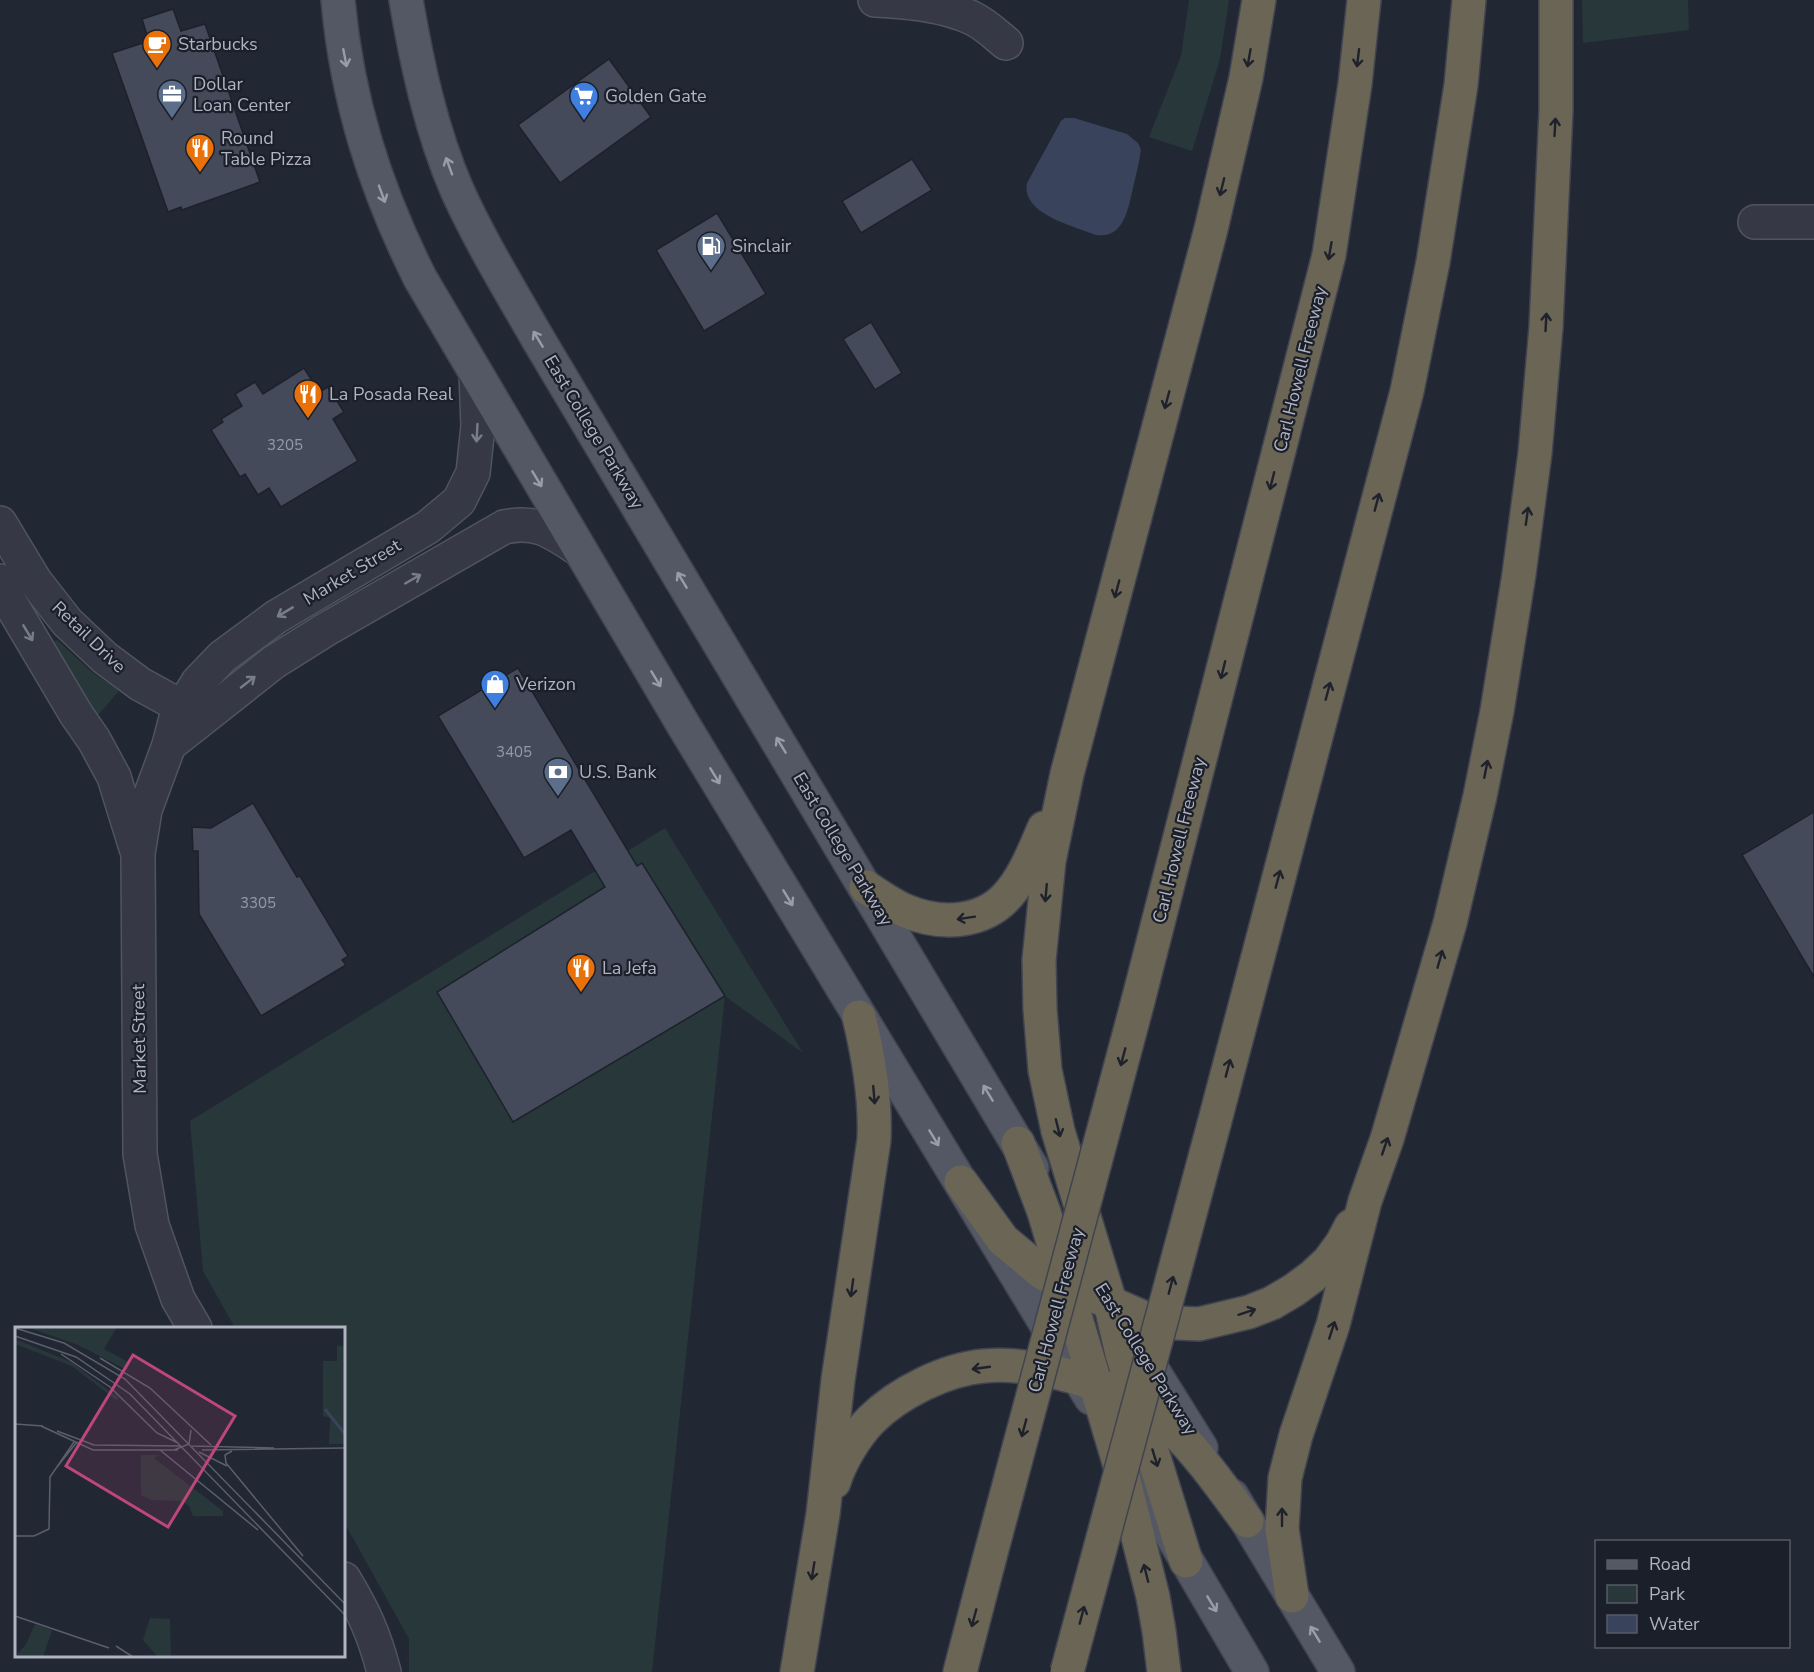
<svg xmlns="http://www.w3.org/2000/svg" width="1814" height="1672" font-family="'Nunito Sans',sans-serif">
	<rect width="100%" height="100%" fill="#222734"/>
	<g fill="#283739">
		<polygon points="1189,0 1229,0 1220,59 1192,151 1149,137 1181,56"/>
		<polygon points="1582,0 1688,0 1689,30 1583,43"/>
		<polygon points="57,640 93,673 117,689 118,692 99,714 94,713 52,643"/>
		<polygon points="665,828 803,1053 725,996 652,1672 409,1672 409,1639 344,1522 344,1328 235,1328 203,1271 190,1121"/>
	</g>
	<path fill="#39435c" d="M1065,118H1074L1127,134L1138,143L1141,150C1139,163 1136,175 1133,188C1128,209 1124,239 1096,235C1074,226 1021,214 1027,183L1061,121Z"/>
	<g fill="#444a59" stroke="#1d212c" stroke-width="1.5">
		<polygon points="173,9 181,31 205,24 260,182 182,210 181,207 168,212 112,53 149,41 142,19"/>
		<polygon points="609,59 651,117 560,183 518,125"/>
		<polygon points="912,159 932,190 861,233 842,201"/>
		<polygon points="717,213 766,294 704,331 656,250"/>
		<polygon points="871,322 902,373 875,390 843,339"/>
		<polygon points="304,368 319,392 328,387 344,412 333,419 358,461 281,507 269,488 258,495 245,474 240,477 211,430 223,422 221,419 242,406 235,394 255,382 263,394"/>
		<polygon points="518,668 637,866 642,863 725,996 513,1122 437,992 605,887 571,830 524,858 438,716"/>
		<polygon points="253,803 297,877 300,876 348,956 342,960 346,965 261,1016 199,914 198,851 193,851 192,827 211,828"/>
		<polygon points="1814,812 1814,977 1742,855"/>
	</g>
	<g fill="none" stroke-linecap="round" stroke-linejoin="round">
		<g stroke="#505460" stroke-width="36">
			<g id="minor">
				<path d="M875,0C907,2 942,4 972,18C985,24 995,34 1006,43"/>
				<polyline points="1755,222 1814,222"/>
				<polyline points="0,523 35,581 67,622 105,658 140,684 182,707 201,710"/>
				<polyline points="0,581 6,596 76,714 94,740 114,777 136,848"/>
				<path d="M169,745L274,662L325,630L504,527C538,520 552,532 580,550"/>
				<polyline points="195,1328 178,1299 152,1225 140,1154 138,854 145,810 169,745 176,718 198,682 222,657 276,617 428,527 459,501 473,473 478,426 476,374"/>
				<path d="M344,1579C364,1612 374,1634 384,1672"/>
			</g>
		</g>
		<g stroke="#3f434f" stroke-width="36">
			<g id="major">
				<path d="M338,0C347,100 375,188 420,278L684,726L1091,1398"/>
				<path d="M406,0C417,64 431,130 457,190C480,241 510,290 538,339L1032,1168"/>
				<polyline points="1138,1347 1201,1448"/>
				<polyline points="1120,1447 1252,1672"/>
				<polyline points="1232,1496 1338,1672"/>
			</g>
		</g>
		<g stroke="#404450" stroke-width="36">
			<g id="highway">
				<path d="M866,887C879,896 892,905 906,911C942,926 987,924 1012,890C1026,872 1035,849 1044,828"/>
				<polyline points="1138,1001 1329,255 1355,84 1364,0"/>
				<polyline points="1214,1124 1407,391 1433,262 1461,85 1469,0"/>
				<polyline points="1018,1143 1044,1212 1121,1469 1153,1597 1159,1631 1164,1672"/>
				<polyline points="961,1182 1003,1240 1044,1274 1154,1322 1199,1324 1249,1312 1272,1303 1294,1290 1313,1276 1329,1261 1342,1243 1351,1226"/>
				<path d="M834,1482C840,1462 856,1435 871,1420C898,1393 946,1369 984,1366C1035,1361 1109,1384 1153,1410C1160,1415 1167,1423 1173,1429C1201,1457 1223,1489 1247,1521"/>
				<polyline points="1186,1561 1122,1354 1110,1302 1058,1131 1045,1070 1040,1009 1039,960 1049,861 1067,774 1211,229 1246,78 1259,0"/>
				<polyline points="1292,1596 1282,1529 1285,1478 1296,1435 1333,1325 1365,1201 1387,1139 1450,923 1480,796 1497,711 1519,574 1535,453 1546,327 1556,111 1556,0"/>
				<path d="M797,1672L823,1514L838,1380L874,1140C876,1098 869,1058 859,1017"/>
				<polyline points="960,1672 988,1564"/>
			</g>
		</g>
		<use href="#minor" stroke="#363945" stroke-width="33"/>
		<use href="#major" stroke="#545865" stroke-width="33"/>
		<use href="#highway" stroke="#6a6554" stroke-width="33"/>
		<g stroke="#404450" stroke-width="36" stroke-linecap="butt">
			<g id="highway-bridge">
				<polyline points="988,1564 1138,1001"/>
				<polyline points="1067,1672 1214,1124"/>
			</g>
		</g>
		<use href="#highway-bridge" stroke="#6a6554" stroke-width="33"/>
	</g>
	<defs><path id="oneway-shaft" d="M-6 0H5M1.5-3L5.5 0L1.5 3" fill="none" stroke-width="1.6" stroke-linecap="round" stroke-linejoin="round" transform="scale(1.5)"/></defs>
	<g stroke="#999dab">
		<use href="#oneway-shaft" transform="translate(345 58) rotate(79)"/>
		<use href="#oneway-shaft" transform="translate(449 166) rotate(-110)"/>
		<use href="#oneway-shaft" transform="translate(382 194) rotate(70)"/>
		<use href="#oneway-shaft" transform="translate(538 339) rotate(-121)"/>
		<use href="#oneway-shaft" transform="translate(537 479) rotate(59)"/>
		<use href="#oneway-shaft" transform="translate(682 580) rotate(-121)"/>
		<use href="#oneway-shaft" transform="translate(656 679) rotate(59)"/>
		<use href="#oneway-shaft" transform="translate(781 745) rotate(-121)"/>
		<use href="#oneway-shaft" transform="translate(715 776) rotate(59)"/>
		<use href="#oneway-shaft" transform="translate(788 898) rotate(59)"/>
		<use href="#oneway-shaft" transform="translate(988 1093) rotate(-121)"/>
		<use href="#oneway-shaft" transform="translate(934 1138) rotate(59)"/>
		<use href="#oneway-shaft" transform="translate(1212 1604) rotate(59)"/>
		<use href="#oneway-shaft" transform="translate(1315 1634) rotate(-121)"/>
	</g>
	<g stroke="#1f222c">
		<use href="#oneway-shaft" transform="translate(1249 58) rotate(100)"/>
		<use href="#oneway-shaft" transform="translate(1358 58) rotate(97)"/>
		<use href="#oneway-shaft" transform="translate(1555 127) rotate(-87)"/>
		<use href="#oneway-shaft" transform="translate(1222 187) rotate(104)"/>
		<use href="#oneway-shaft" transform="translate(1330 251) rotate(100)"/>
		<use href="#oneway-shaft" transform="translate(1546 322) rotate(-87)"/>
		<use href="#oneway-shaft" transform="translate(1167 400) rotate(105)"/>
		<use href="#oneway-shaft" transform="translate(1272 481) rotate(104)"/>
		<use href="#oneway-shaft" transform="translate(1377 502) rotate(-75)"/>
		<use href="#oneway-shaft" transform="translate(1527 516) rotate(-82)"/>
		<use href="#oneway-shaft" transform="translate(1117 589) rotate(105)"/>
		<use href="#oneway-shaft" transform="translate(1223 670) rotate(104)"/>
		<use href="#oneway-shaft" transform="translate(1328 691) rotate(-75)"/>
		<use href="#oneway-shaft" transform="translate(1486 769) rotate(-79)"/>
		<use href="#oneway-shaft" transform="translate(1278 879) rotate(-75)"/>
		<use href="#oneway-shaft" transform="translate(1046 893) rotate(95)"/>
		<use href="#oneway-shaft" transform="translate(966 918) rotate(171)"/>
		<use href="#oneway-shaft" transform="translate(1440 959) rotate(-74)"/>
		<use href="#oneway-shaft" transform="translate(1123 1057) rotate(105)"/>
		<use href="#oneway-shaft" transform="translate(1228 1068) rotate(-75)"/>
		<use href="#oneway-shaft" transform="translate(874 1095) rotate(85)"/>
		<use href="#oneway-shaft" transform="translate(1058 1128) rotate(76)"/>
		<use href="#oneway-shaft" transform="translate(1385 1146) rotate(-71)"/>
		<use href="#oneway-shaft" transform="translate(1171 1285) rotate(-75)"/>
		<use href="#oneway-shaft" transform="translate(852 1288) rotate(98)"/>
		<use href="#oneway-shaft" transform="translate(1247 1312) rotate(-18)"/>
		<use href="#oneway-shaft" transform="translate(1332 1330) rotate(-72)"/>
		<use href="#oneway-shaft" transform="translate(981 1368) rotate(172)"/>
		<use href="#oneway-shaft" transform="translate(1024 1428) rotate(105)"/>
		<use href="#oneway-shaft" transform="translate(1155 1458) rotate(73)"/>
		<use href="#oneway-shaft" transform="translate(1282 1517) rotate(-90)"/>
		<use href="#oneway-shaft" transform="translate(813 1571) rotate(99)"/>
		<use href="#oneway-shaft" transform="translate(1146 1573) rotate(-104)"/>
		<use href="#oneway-shaft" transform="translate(1082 1615) rotate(-75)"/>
		<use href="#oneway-shaft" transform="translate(974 1618) rotate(105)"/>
	</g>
	<g stroke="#797d8a">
		<use href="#oneway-shaft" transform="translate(477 433) rotate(93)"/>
		<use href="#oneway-shaft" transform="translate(413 579) rotate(-30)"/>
		<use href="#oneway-shaft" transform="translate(285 612) rotate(149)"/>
		<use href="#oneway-shaft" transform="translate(28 633) rotate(59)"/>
		<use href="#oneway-shaft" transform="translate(248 682) rotate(-38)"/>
	</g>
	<defs>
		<g id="cafe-pin" transform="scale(1.5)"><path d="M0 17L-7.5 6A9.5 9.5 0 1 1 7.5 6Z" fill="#e8710a" stroke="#1b1f2a"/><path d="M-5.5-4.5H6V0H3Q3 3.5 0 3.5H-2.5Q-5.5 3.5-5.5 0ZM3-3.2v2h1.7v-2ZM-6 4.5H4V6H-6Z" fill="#fff"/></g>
		<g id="office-pin" transform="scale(1.5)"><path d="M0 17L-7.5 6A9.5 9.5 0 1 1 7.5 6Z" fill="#5c6f8a" stroke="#1b1f2a"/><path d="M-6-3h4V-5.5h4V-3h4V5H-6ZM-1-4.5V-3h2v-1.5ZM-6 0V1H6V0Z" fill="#fff"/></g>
		<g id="supermarket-pin" transform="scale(1.5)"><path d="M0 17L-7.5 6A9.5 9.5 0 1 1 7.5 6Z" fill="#3f7fe0" stroke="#1b1f2a"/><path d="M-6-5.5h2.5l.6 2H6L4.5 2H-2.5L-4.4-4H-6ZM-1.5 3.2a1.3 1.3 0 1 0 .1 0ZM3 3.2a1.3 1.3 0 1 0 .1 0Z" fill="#fff"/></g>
		<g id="restaurant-pin" transform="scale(1.5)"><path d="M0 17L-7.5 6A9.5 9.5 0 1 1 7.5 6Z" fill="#e8710a" stroke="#1b1f2a"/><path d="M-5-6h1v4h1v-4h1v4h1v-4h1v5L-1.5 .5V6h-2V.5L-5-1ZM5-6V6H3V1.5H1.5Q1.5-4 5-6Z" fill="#fff"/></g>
		<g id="fuel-pin" transform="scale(1.5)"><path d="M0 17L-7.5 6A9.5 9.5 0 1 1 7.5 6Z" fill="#5c6f8a" stroke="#1b1f2a"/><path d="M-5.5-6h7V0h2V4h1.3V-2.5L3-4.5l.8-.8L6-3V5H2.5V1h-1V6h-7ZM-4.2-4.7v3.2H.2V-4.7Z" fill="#fff"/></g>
		<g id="shop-pin" transform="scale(1.5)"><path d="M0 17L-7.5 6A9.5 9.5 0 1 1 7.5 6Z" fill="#3f7fe0" stroke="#1b1f2a"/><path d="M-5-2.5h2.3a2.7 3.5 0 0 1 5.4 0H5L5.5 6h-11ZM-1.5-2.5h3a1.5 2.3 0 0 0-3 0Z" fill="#fff"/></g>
		<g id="bank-pin" transform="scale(1.5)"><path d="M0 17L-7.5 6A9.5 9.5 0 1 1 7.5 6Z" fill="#5c6f8a" stroke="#1b1f2a"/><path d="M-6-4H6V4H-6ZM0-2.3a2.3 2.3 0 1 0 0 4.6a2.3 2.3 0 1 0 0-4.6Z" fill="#fff"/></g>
	</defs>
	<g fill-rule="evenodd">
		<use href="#cafe-pin" x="157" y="44"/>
		<use href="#office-pin" x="172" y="94"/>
		<use href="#supermarket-pin" x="584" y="96"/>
		<use href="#restaurant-pin" x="200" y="148"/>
		<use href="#fuel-pin" x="711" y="246"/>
		<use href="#restaurant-pin" x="308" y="394"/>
		<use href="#shop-pin" x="495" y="684"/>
		<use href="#bank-pin" x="558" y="772"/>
		<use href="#restaurant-pin" x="581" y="968"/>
	</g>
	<g text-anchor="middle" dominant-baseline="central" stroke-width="4.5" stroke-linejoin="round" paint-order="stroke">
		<g font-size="15" fill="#959aa8">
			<text x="285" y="445">3205</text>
			<text x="514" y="752">3405</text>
			<text x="258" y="903">3305</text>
		</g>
		<g font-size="18" fill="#b0b4c2" stroke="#1b1f2a" text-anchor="start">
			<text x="178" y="44">Starbucks</text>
			<text x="193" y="84">Dollar<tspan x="193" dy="21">Loan Center</tspan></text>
			<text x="605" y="96">Golden Gate</text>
			<text x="221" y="138">Round<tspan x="221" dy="21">Table Pizza</tspan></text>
			<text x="732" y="246">Sinclair</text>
			<text x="329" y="394">La Posada Real</text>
			<text x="516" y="684">Verizon</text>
			<text x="579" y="772">U.S. Bank</text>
			<text x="602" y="968">La Jefa</text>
		</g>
		<g font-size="18" fill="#b0b4c2" stroke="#1b1f2a">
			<text transform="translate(1300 369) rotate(-76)">Carl Howell Freeway</text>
			<text transform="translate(594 432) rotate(59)">East College Parkway</text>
			<text transform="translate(352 572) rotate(-31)">Market Street</text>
			<text transform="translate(89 637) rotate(44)">Retail Drive</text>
			<text transform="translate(1179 840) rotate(-76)">Carl Howell Freeway</text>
			<text transform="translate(843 849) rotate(59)">East College Parkway</text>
			<text transform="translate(139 1039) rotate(-91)">Market Street</text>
			<text transform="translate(1056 1310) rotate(-75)">Carl Howell Freeway</text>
			<text transform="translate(1146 1359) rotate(58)">East College Parkway</text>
		</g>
	</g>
	<g transform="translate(15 1327)">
		<rect width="330" height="330" fill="#222734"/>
		<path d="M12,0H102L89,22L115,36L112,43L63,18ZM0,12L56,35L104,71L101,73L57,39L0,17ZM322,18L330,20V117H314L315,91L308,89V34H322ZM126,128H145L139,131L208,184V189H178L174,179L166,174L136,173L126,168ZM135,291L155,292L156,330H143L128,313ZM20,297L37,303L28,330H0L11,317Z" fill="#283739"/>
		<path fill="none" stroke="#39435c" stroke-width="3" d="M310,82L330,107"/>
		<path fill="none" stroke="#5b5f6d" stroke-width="1.5" d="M0,1L49,16L110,52L330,277M0,9L61,30L115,67L330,288M46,27L95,60L142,106L163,116M85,31L135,61L196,118M0,97L28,99M26,99L78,123H163M42,104L79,118L166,119M175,119L259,121M145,123L243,203M159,123L174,117L176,103M187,123L330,121M217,124L210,128L211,136L288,229M184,125L212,139M42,140L62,115M0,209H19L34,202L35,150L59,115M0,289L94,321M101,319L118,330"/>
		<path fill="#bd477a" fill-opacity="0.15" stroke="#bd477a" stroke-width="3" d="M118,28L220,89L153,200L51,139Z"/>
		<rect width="330" height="330" fill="none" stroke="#b0b4c2" stroke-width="3"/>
	</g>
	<rect x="1595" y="1540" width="195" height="108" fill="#1b1f2a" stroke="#575b67" stroke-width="1.5"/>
	<rect x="1607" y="1560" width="30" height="9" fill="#545865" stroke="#575b67" stroke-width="1.5"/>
	<text x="1649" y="1570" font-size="18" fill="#b0b4c2">Road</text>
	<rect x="1607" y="1585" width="30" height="18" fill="#283739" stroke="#575b67" stroke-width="1.5"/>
	<text x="1649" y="1600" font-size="18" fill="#b0b4c2">Park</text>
	<rect x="1607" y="1615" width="30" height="18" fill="#39435c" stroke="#575b67" stroke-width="1.5"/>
	<text x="1649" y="1630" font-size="18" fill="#b0b4c2">Water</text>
</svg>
